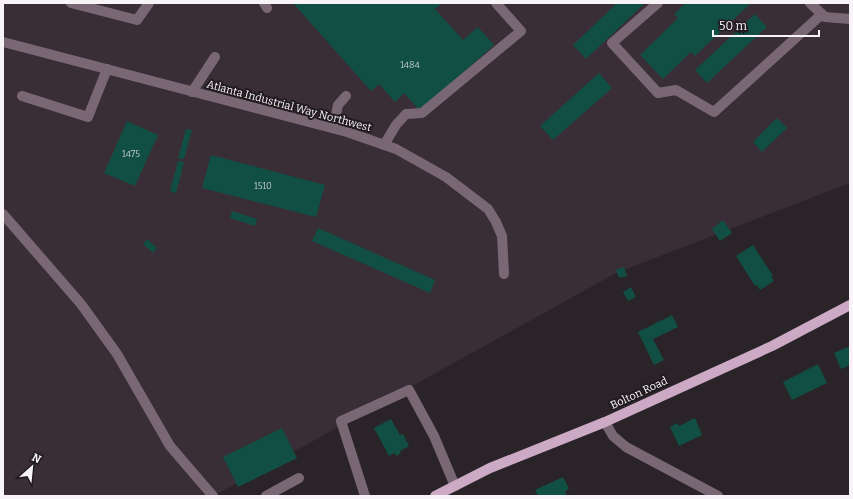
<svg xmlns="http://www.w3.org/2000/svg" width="853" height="499" font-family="Bitter,serif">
	<rect width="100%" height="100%" fill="#2a2429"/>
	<polygon fill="#392d36" points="3,3 850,3 850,183 616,273 214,496 3,496"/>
	<g fill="#114f44">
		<polygon points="293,3 442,3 435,9 463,40 478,27 494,45 420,111 404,93 395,102 379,84 371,91"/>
		<polygon points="617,3 641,3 643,5 586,59 573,45"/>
		<polygon points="686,3 751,3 695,56 691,52 663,79 640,55 678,18 674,14"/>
		<polygon points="755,14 767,27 707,83 695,70"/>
		<polygon points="599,73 612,88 553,140 540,126"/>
		<polygon points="777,118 787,128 762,152 753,142"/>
		<polygon points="127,121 158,135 135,186 104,173"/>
		<polygon points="186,129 192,130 184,159 178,158"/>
		<polygon points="211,155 325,185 316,217 202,188"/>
		<polygon points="178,161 184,162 176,193 170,191"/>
		<polygon points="232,211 257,219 255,226 230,218"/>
		<polygon points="723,220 732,233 720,241 712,229"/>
		<polygon points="318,228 435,280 430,293 312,241"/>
		<polygon points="147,239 157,248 153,253 143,244"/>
		<polygon points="753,245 773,276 771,277 774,281 760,290 757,285 755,286 736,256"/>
		<polygon points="624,267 627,276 619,278 616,270"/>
		<polygon points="631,287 636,297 628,301 623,292"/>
		<polygon points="672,315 678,327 653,339 664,360 654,365 638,332"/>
		<polygon points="850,346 850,365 841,369 834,353"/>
		<polygon points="818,364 827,383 792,400 783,382"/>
		<polygon points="695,418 702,435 679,446 670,427 677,423 679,426"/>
		<polygon points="391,419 400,435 403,434 409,446 400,451 401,453 396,456 395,453 389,456 374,428"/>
		<polygon points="282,428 297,458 238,487 223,457"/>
		<polygon points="563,477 569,489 565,491 567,496 538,496 535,490"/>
	</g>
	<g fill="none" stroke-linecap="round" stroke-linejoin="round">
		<g stroke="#796874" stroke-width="10">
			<polyline points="71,3 137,20 149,3"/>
			<polyline points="264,3 267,8"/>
			<polyline points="658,3 612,43 658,93 676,90 714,112 822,14"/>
			<polyline points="810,3 825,17 850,19"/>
			<polyline points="3,42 347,132 396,149 446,177 488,209 496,222 502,236 504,274"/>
			<polyline points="192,92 215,57"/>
			<polyline points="22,96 88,117 107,69"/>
			<polyline points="333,128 338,105 346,96"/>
			<polyline points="384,145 396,125 406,114 422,113 521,31 496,3"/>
			<polyline points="3,214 81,304 117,354 170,446 213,496"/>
			<polyline points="605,422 613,436 626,447 718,496"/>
			<polyline points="266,496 299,478"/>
			<polyline points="365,496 341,421 409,390 434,436 455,486"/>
		</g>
		<polyline stroke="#cca9c4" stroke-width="10" points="435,496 490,468 605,422 772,346 850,305"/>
	</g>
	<g text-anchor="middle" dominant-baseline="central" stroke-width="4" stroke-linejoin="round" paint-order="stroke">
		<g font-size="9" fill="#becaca">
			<text x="410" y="65">1484</text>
			<text x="131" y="154">1475</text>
			<text x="263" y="186">1510</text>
		</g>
		<g font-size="11" fill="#f7f3f6" stroke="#211b1f">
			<text transform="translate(289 106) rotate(15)">Atlanta Industrial Way Northwest</text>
			<text transform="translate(639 393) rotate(-25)">Bolton Road</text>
		</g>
	</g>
	<rect width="853" height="499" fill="none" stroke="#f7f3f6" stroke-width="8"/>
	<g transform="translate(32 467) rotate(27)" stroke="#211b1f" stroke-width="3" paint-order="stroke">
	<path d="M0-3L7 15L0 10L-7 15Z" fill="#f7f3f6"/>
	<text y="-6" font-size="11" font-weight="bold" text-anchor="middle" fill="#f7f3f6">N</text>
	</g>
	<path d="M713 30v6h106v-6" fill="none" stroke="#f7f3f6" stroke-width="2"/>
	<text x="719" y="30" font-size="12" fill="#f7f3f6" stroke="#211b1f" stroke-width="3" paint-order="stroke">50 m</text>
</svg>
